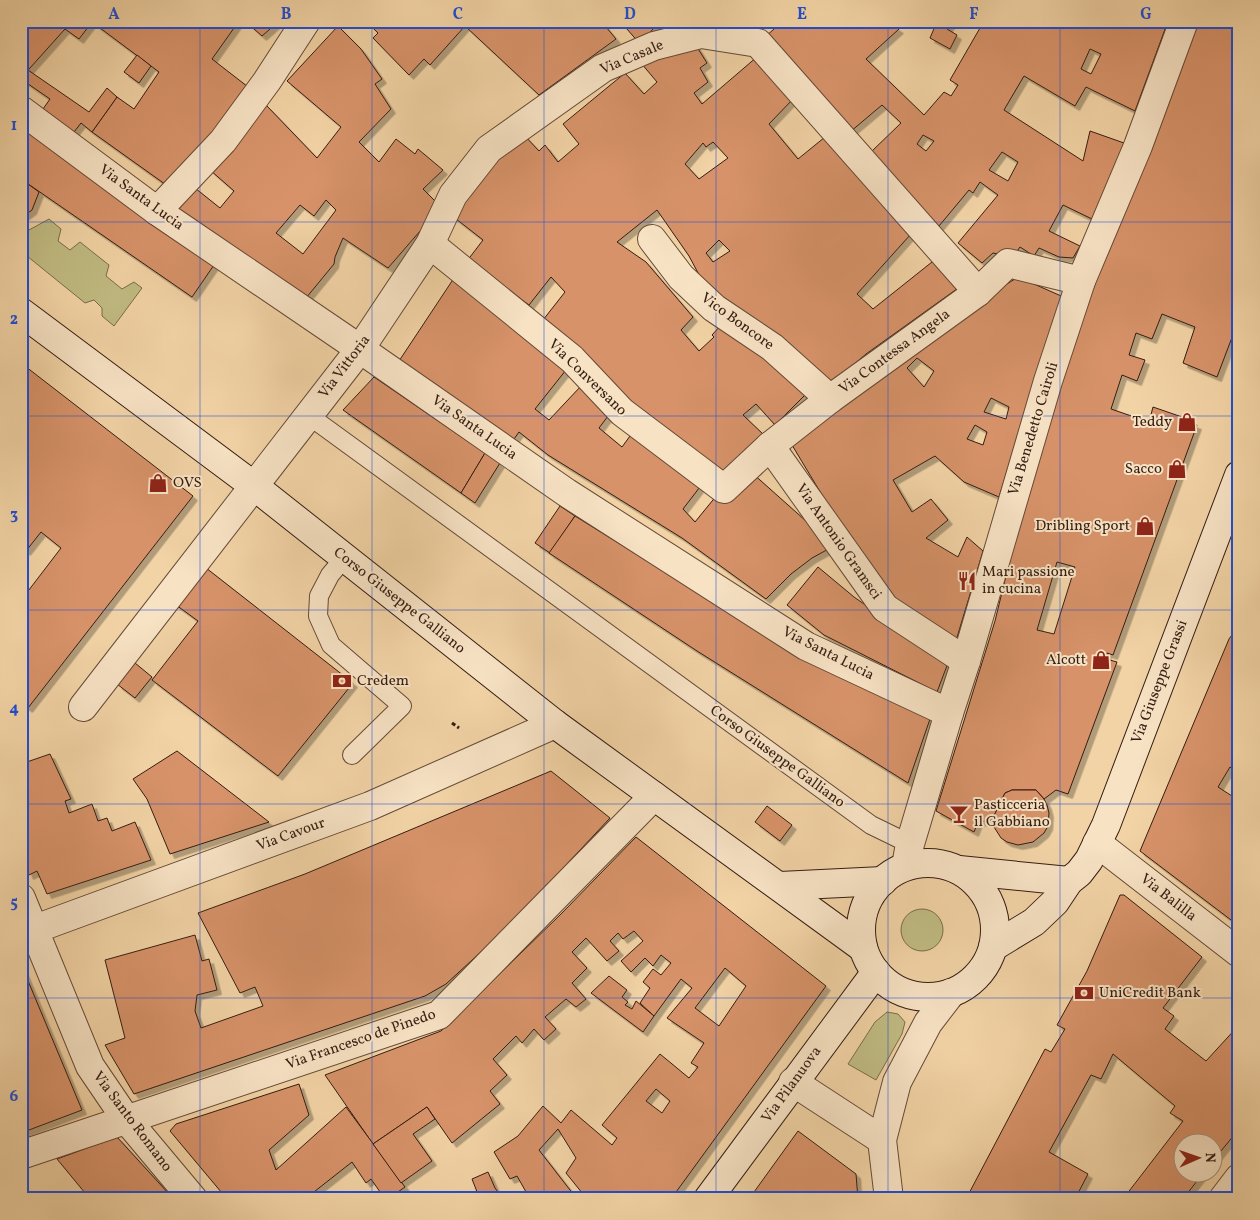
<svg xmlns="http://www.w3.org/2000/svg" width="1260" height="1220" font-family="Vollkorn,serif">
	<defs>
		<filter id="shadow"><feDropShadow dx="4.5" dy="4.5" stdDeviation="0" flood-color="#0004"/></filter>
	</defs>
	<rect width="100%" height="100%" fill="#f2d3a5"/>
	<filter id="stains"><feTurbulence type="fractalNoise" baseFrequency=".004" numOctaves="4"/><feColorMatrix values="0 0 0 0 .2 0 0 0 0 .09 0 0 0 0 .02 0 0 0 .5 -.17"/></filter>
	<radialGradient id="worn" r=".72"><stop offset=".6" stop-color="#630" stop-opacity="0"/><stop offset="1" stop-color="#630" stop-opacity=".3"/></radialGradient>
	<g fill="#c0bb82" stroke="#7a6c4a">
		<polygon points="49,219 61,229 58,241 70,250 80,242 109,265 106,276 122,289 134,282 142,288 114,326 102,316 102,308 94,300 85,303 27,256 27,248 21,244 21,230 29,230"/>
		<circle cx="922" cy="930" r="21"/>
		<polygon points="887,1012 898,1014 905,1022 902,1034 876,1080 848,1064 875,1022"/>
	</g>
	<g fill="#d79269" stroke="#341d12" fill-rule="evenodd" filter="url(#shadow)">
		<polygon points="21,21 239,21 212,59 252,90 169,187 92,132 117,97 134,109 159,72 92,22 79,39 65,29 21,78"/>
		<polygon points="245,21 279,21 262,36"/>
		<polygon points="366,21 577,21 584,28 594,21 601,21 616,39 539,95 465,26 430,65 424,59 409,75 373,38 378,33"/>
		<polygon points="620,21 660,21 640,44"/>
		<path d="M783,21H887L899,29L866,59L924,115L944,92L951,96L958,85L950,80L984,21H1005L1013,27L1015,21H1168L1135,111L1086,87L1075,106L1024,76L1004,110L1083,161L1090,131L1124,143L1107,188L1092,219L1063,205L1049,231L1080,246L1073,258L1059,257L1039,248L1034,256L1020,247L1013,257L993,253L982,263L958,243L998,195L980,182L973,193L969,190L939,226L907,197L871,152L901,123L882,105L850,132L765,37ZM1090,49L1101,54L1091,74L1081,69ZM923,135L934,141L926,151L917,144ZM1002,152L1018,162L1008,181L989,170Z"/>
		<polygon points="932,21 952,21 947,29 957,35 950,49 930,38 936,24"/>
		<path d="M1196,21H1239V319L1217,377L1183,363L1195,327L1162,314L1152,339L1136,333L1129,355L1145,360L1137,381L1122,375L1111,409L1149,422L1153,407L1182,417L1180,419L1197,425L1113,655L1107,653L1106,659L1117,662L1068,794L1056,790L1044,799L1036,790H1012L1005,793L992,820L978,822L974,832L936,811L995,621L1029,481L1106,247ZM1057,562L1075,567L1054,634L1037,630Z"/>
		<path d="M338,26L361,49L382,79L375,84L391,109L359,142L379,162L396,139L415,154L418,149L443,170L423,189L441,207L388,268L343,238L335,257L334,264L306,298L179,209L195,188L220,208L234,191L210,170L266,105L317,158L341,127L287,81ZM326,200L336,210L303,254L276,233L300,205L314,216Z"/>
		<path d="M695,44L707,63L700,68L708,82L694,93L702,104L758,56L794,98L769,124L798,159L825,137L911,234L857,294L873,309L937,258L961,286L866,354L830,385L705,286L689,256L657,210L617,242L646,262L693,317L681,330L699,351L714,337L712,335L721,325L766,355L805,395L775,425L756,404L743,415L765,436L720,475L625,406L543,320L565,292L551,277L529,305L467,261L483,240L451,215L502,152L523,134L539,151L545,145L558,162L579,144L563,124L625,73L644,94L657,82L641,63ZM713,142L728,158L699,179L685,164L703,143L706,147ZM719,240L730,251L713,262L706,253Z"/>
		<polygon points="137,55 151,66 139,83 124,72"/>
		<polygon points="28,70 89,112 107,88 117,97 92,132 81,123 61,149 31,126 50,99 21,79"/>
		<polygon points="21,119 214,265 192,297 21,179"/>
		<polygon points="21,179 39,192 32,210 21,218"/>
		<path d="M1018,277L1068,299L1036,379L999,497L964,482L935,456L893,480L912,512L931,499L948,520L926,538L958,557L967,537L983,551L955,644L897,608L870,575L789,440L948,321ZM917,358L934,371L924,387L907,368ZM991,398L1009,407L1006,419L984,412ZM975,425L987,432L983,445L967,439Z"/>
		<polygon points="454,278 566,370 535,409 549,420 582,385 611,412 599,428 622,447 630,436 628,433 703,483 683,509 695,522 717,495 726,503 751,472 834,546 812,558 791,574 766,599 682,538 548,455 519,432 514,439 399,361"/>
		<polygon points="21,363 193,496 28,708 21,703 21,598 22,599 61,548 41,532 26,551 21,547"/>
		<polygon points="374,377 485,453 461,493 343,410"/>
		<polygon points="485,453 500,463 475,503 461,493"/>
		<polygon points="560,506 575,516 550,553 535,543"/>
		<polygon points="575,516 726,610 930,719 908,783 697,651 549,553"/>
		<polygon points="201,564 353,683 278,776 152,680 198,621 172,602"/>
		<polygon points="818,567 854,597 948,663 937,692 824,635 787,605"/>
		<polygon points="1239,625 1239,773 1230,767 1218,787 1232,796 1239,785 1239,926 1140,851 1229,639"/>
		<polygon points="135,663 152,677 135,698 117,684"/>
		<polygon points="177,751 269,822 170,854 147,799 133,779"/>
		<polygon points="50,754 71,799 65,801 69,813 92,804 98,821 107,818 112,831 135,822 151,860 47,894 37,871 29,875 21,854 21,764"/>
		<polygon points="551,771 610,818 508,927 446,984 425,996 134,1094 105,1045 125,1038 105,960 195,935 202,961 209,959 217,990 197,995 195,1011 201,1028 263,1006 255,987 240,993 198,913 305,874"/>
		<polygon points="1012,790 1036,790 1044,799 1047,805 1049,813 1048,826 1044,833 1033,842 1018,845 1007,842 1001,838 994,827 992,820 1002,799 1005,793"/>
		<polygon points="767,806 792,825 780,841 755,822"/>
		<path d="M636,837L826,986L671,1199H587L566,1173L576,1158L558,1129L539,1150L577,1199H546L541,1193L535,1199H530L517,1176L510,1179L494,1152L518,1136L543,1106L561,1123L571,1110L612,1145L617,1138L602,1125L660,1054L689,1078L698,1067L691,1063L704,1043L667,1018L692,988L681,979L654,1016L640,1003L650,988L643,982L653,969L661,975L671,963L661,955L653,966L645,958L631,972L621,961L643,941L634,931L623,939L618,933L610,941L619,951L607,961L586,938L572,952L587,968L572,983L586,999L576,1007L566,999L545,1017L556,1029L544,1040L534,1029L522,1043L516,1036L493,1059L507,1075L490,1091L500,1104L452,1143L427,1107L373,1144L325,1075L441,1031L562,913ZM725,968L746,986L719,1026L695,1008ZM656,1089L670,1101L662,1113L646,1101Z"/>
		<polygon points="1120,895 1124,895 1202,957 1163,1008 1174,1016 1165,1029 1206,1061 1239,1025 1239,1129 1212,1162 1212,1142 1182,1142 1182,1172 1204,1172 1183,1199 1123,1199 1183,1121 1170,1113 1175,1106 1113,1054 1101,1079 1091,1075 1049,1152 1088,1174 1075,1199 966,1199 1045,1049 1051,1052 1065,1029 1057,1025 1087,971"/>
		<polygon points="21,964 82,1110 21,1133"/>
		<polygon points="609,976 627,990 622,997 628,1002 625,1005 632,1009 636,1001 654,1016 643,1032 591,993"/>
		<polygon points="299,1084 309,1115 269,1150 276,1170 346,1107 405,1187 388,1199 385,1199 371,1179 366,1183 352,1162 305,1199 227,1199 170,1131 176,1124"/>
		<polygon points="427,1107 435,1119 413,1134 432,1161 401,1183 373,1144"/>
		<polygon points="798,1131 856,1174 858,1199 749,1199"/>
		<polygon points="117,1137 169,1194 172,1199 90,1199 57,1159"/>
		<polygon points="488,1172 495,1188 503,1199 481,1199 479,1197 472,1179"/>
		<polygon points="21,1181 30,1199 21,1199"/>
	</g>
	<g fill="none" stroke-linecap="round" stroke-linejoin="round">
		<g stroke="#644a37" stroke-width="20">
			<g id="lane">
				<polyline points="308,415 871,825 910,844"/>
				<polyline points="345,557 330,575 319,596 318,616 331,645 402,706 352,755"/>
			</g>
		</g>
		<g stroke="#644a37" stroke-width="30">
			<g id="street">
				<polyline points="21,110 157,211 360,349 567,493 806,646 949,713"/>
				<polyline points="157,211 223,141 267,81 306,21"/>
				<polyline points="652,239 681,277 714,308 772,347 830,399"/>
				<polyline points="430,244 572,359 622,412 724,489 770,446 830,399 978,292 1008,263 1081,281"/>
				<polyline points="770,446 885,608 966,661"/>
				<polyline points="83,707 360,349 430,244 453,195 489,149 603,68 654,46 701,34 758,43 978,292"/>
				<polyline points="1097,843 1239,953"/>
				<polyline points="906,866 910,844 949,713 966,661 1048,381 1081,281 1138,146 1184,21"/>
				<polyline points="21,898 90,1066 126,1119 193,1199"/>
				<polyline points="21,933 35,929 370,806 555,724"/>
				<polyline points="793,1082 882,1140"/>
				<polyline points="21,1155 439,1015 654,796"/>
				<polyline points="889,1199 882,1140 897,1082 928,1023 951,993"/>
				<polyline points="1223,1199 1239,1178"/>
			</g>
		</g>
		<g stroke="#341d12" stroke-width="30">
			<g id="secondary">
				<polyline points="21,312 254,486 555,724 863,948"/>
				<circle cx="928" cy="930" r="67"/>
				<polyline points="959,870 1069,881"/>
				<polyline points="780,886 883,881"/>
				<polyline points="993,947 1034,922 1055,902 1069,881 1079,873 1089,860 1106,825 1239,475"/>
				<polyline points="708,1199 876,972"/>
			</g>
		</g>
		<polyline stroke="#341d12" stroke-width="3" stroke-dasharray="4 2.5" stroke-linecap="butt" points="452,723 459,728"/>
		<use href="#lane" stroke="#f7e2c4" stroke-width="18"/>
		<use href="#street" stroke="#f7e2c4" stroke-width="28"/>
		<use href="#secondary" stroke="#f7e2c4" stroke-width="28"/>
	</g>
	<path fill="none" stroke="#1d4ed8" stroke-width="1" stroke-opacity="0.55" d="M200,21V1199M372,21V1199M544,21V1199M716,21V1199M888,21V1199M1060,21V1199M21,222H1239M21,416H1239M21,610H1239M21,804H1239M21,998H1239"/>
	<defs>
		<g id="shop-bare" transform="scale(1.5)"><path d="M-5-2.5h2.3a2.7 3.5 0 0 1 5.4 0H5L5.5 6h-11ZM-1.5-2.5h3a1.5 2.3 0 0 0-3 0Z" fill="#8f2418" stroke="#f7e2c4" stroke-width="2.5" paint-order="stroke"/></g>
		<g id="restaurant-bare" transform="scale(1.5)"><path d="M-5-6h1v4h1v-4h1v4h1v-4h1v5L-1.5 .5V6h-2V.5L-5-1ZM5-6V6H3V1.5H1.5Q1.5-4 5-6Z" fill="#8f2418" stroke="#f7e2c4" stroke-width="2.5" paint-order="stroke"/></g>
		<g id="bank-bare" transform="scale(1.5)"><path d="M-6-4H6V4H-6ZM0-2.3a2.3 2.3 0 1 0 0 4.6a2.3 2.3 0 1 0 0-4.6Z" fill="#8f2418" stroke="#f7e2c4" stroke-width="2.5" paint-order="stroke"/></g>
		<g id="bar-bare" transform="scale(1.5)"><path d="M-6-5H6L.8 .8V4.5H3.5V6h-7V4.5H-.8V.8Z" fill="#8f2418" stroke="#f7e2c4" stroke-width="2.5" paint-order="stroke"/></g>
	</defs>
	<g fill-rule="evenodd">
		<use href="#shop-bare" x="1187" y="422"/>
		<use href="#shop-bare" x="1177" y="469"/>
		<use href="#shop-bare" x="158" y="483"/>
		<use href="#shop-bare" x="1145" y="526"/>
		<use href="#restaurant-bare" x="967" y="581"/>
		<use href="#shop-bare" x="1101" y="660"/>
		<use href="#bank-bare" x="342" y="681"/>
		<use href="#bar-bare" x="959" y="814"/>
		<use href="#bank-bare" x="1084" y="993"/>
	</g>
	<g text-anchor="middle" dominant-baseline="central" stroke-width="4" stroke-linejoin="round" paint-order="stroke">
		<g font-size="15" fill="#341d12" stroke="#f7e2c4">
			<text transform="translate(632 58) rotate(-23)">Via Casale</text>
			<text transform="translate(141 198) rotate(36)">Via Santa Lucia</text>
			<text transform="translate(737 322) rotate(36)">Vico Boncore</text>
			<text transform="translate(895 352) rotate(-36)">Via Contessa Angela</text>
			<text transform="translate(345 367) rotate(-53)">Via Vittoria</text>
			<text transform="translate(587 378) rotate(44)">Via Conversano</text>
			<text transform="translate(474 428) rotate(35)">Via Santa Lucia</text>
			<text transform="translate(1034 429) rotate(-73)">Via Benedetto Cairoli</text>
			<text transform="translate(838 542) rotate(55)">Via Antonio Gramsci</text>
			<text transform="translate(399 601) rotate(38)">Corso Giuseppe Galliano</text>
			<text transform="translate(828 654) rotate(27)">Via Santa Lucia</text>
			<text transform="translate(1160 682) rotate(-69)">Via Giuseppe Grassi</text>
			<text transform="translate(777 757) rotate(36)">Corso Giuseppe Galliano</text>
			<text transform="translate(291 835) rotate(-20)">Via Cavour</text>
			<text transform="translate(1168 898) rotate(38)">Via Balilla</text>
			<text transform="translate(361 1040) rotate(-19)">Via Francesco de Pinedo</text>
			<text transform="translate(792 1085) rotate(-54)">Via Pilanuova</text>
			<text transform="translate(132 1122) rotate(53)">Via Santo Romano</text>
		</g>
		<g font-size="15" fill="#341d12" stroke="#f7e2c4" text-anchor="start">
			<text x="1172" y="422" text-anchor="end">Teddy</text>
			<text x="1162" y="469" text-anchor="end">Sacco</text>
			<text x="173" y="483">OVS</text>
			<text x="1130" y="526" text-anchor="end">Dribling Sport</text>
			<text x="982" y="572">Mari passione<tspan x="982" dy="17">in cucina</tspan></text>
			<text x="1086" y="660" text-anchor="end">Alcott</text>
			<text x="357" y="681">Credem</text>
			<text x="974" y="805">Pasticceria<tspan x="974" dy="17">il Gabbiano</tspan></text>
			<text x="1099" y="993">UniCredit Bank</text>
		</g>
	</g>
	<rect width="1260" height="1220" fill="none" stroke="#f2d3a5" stroke-width="55"/>
	<g transform="translate(1198 1158) rotate(88)"><circle r="24" fill="#f7e2c4" stroke="#a9937d"/>
	<path d="M0-4L9 19L0 12L-9 19Z" fill="#8f2418"/>
	<text y="-8" font-size="14" font-weight="bold" text-anchor="middle" fill="#341d12">N</text>
	</g>
	<rect x="28" y="28" width="1204" height="1164" fill="none" stroke="#1d4ed8" stroke-width="2"/>
	<g font-size="16" text-anchor="middle" font-weight="bold" fill="#1d4ed8">
		<text x="114" y="19">A</text>
		<text x="286" y="19">B</text>
		<text x="458" y="19">C</text>
		<text x="630" y="19">D</text>
		<text x="802" y="19">E</text>
		<text x="974" y="19">F</text>
		<text x="1146" y="19">G</text>
		<text x="14" y="130">1</text>
		<text x="14" y="324">2</text>
		<text x="14" y="519">3</text>
		<text x="14" y="713">4</text>
		<text x="14" y="907">5</text>
		<text x="14" y="1101">6</text>
	</g>
	<rect width="100%" height="100%" filter="url(#stains)"/>
	<rect width="100%" height="100%" fill="url(#worn)"/>
</svg>
